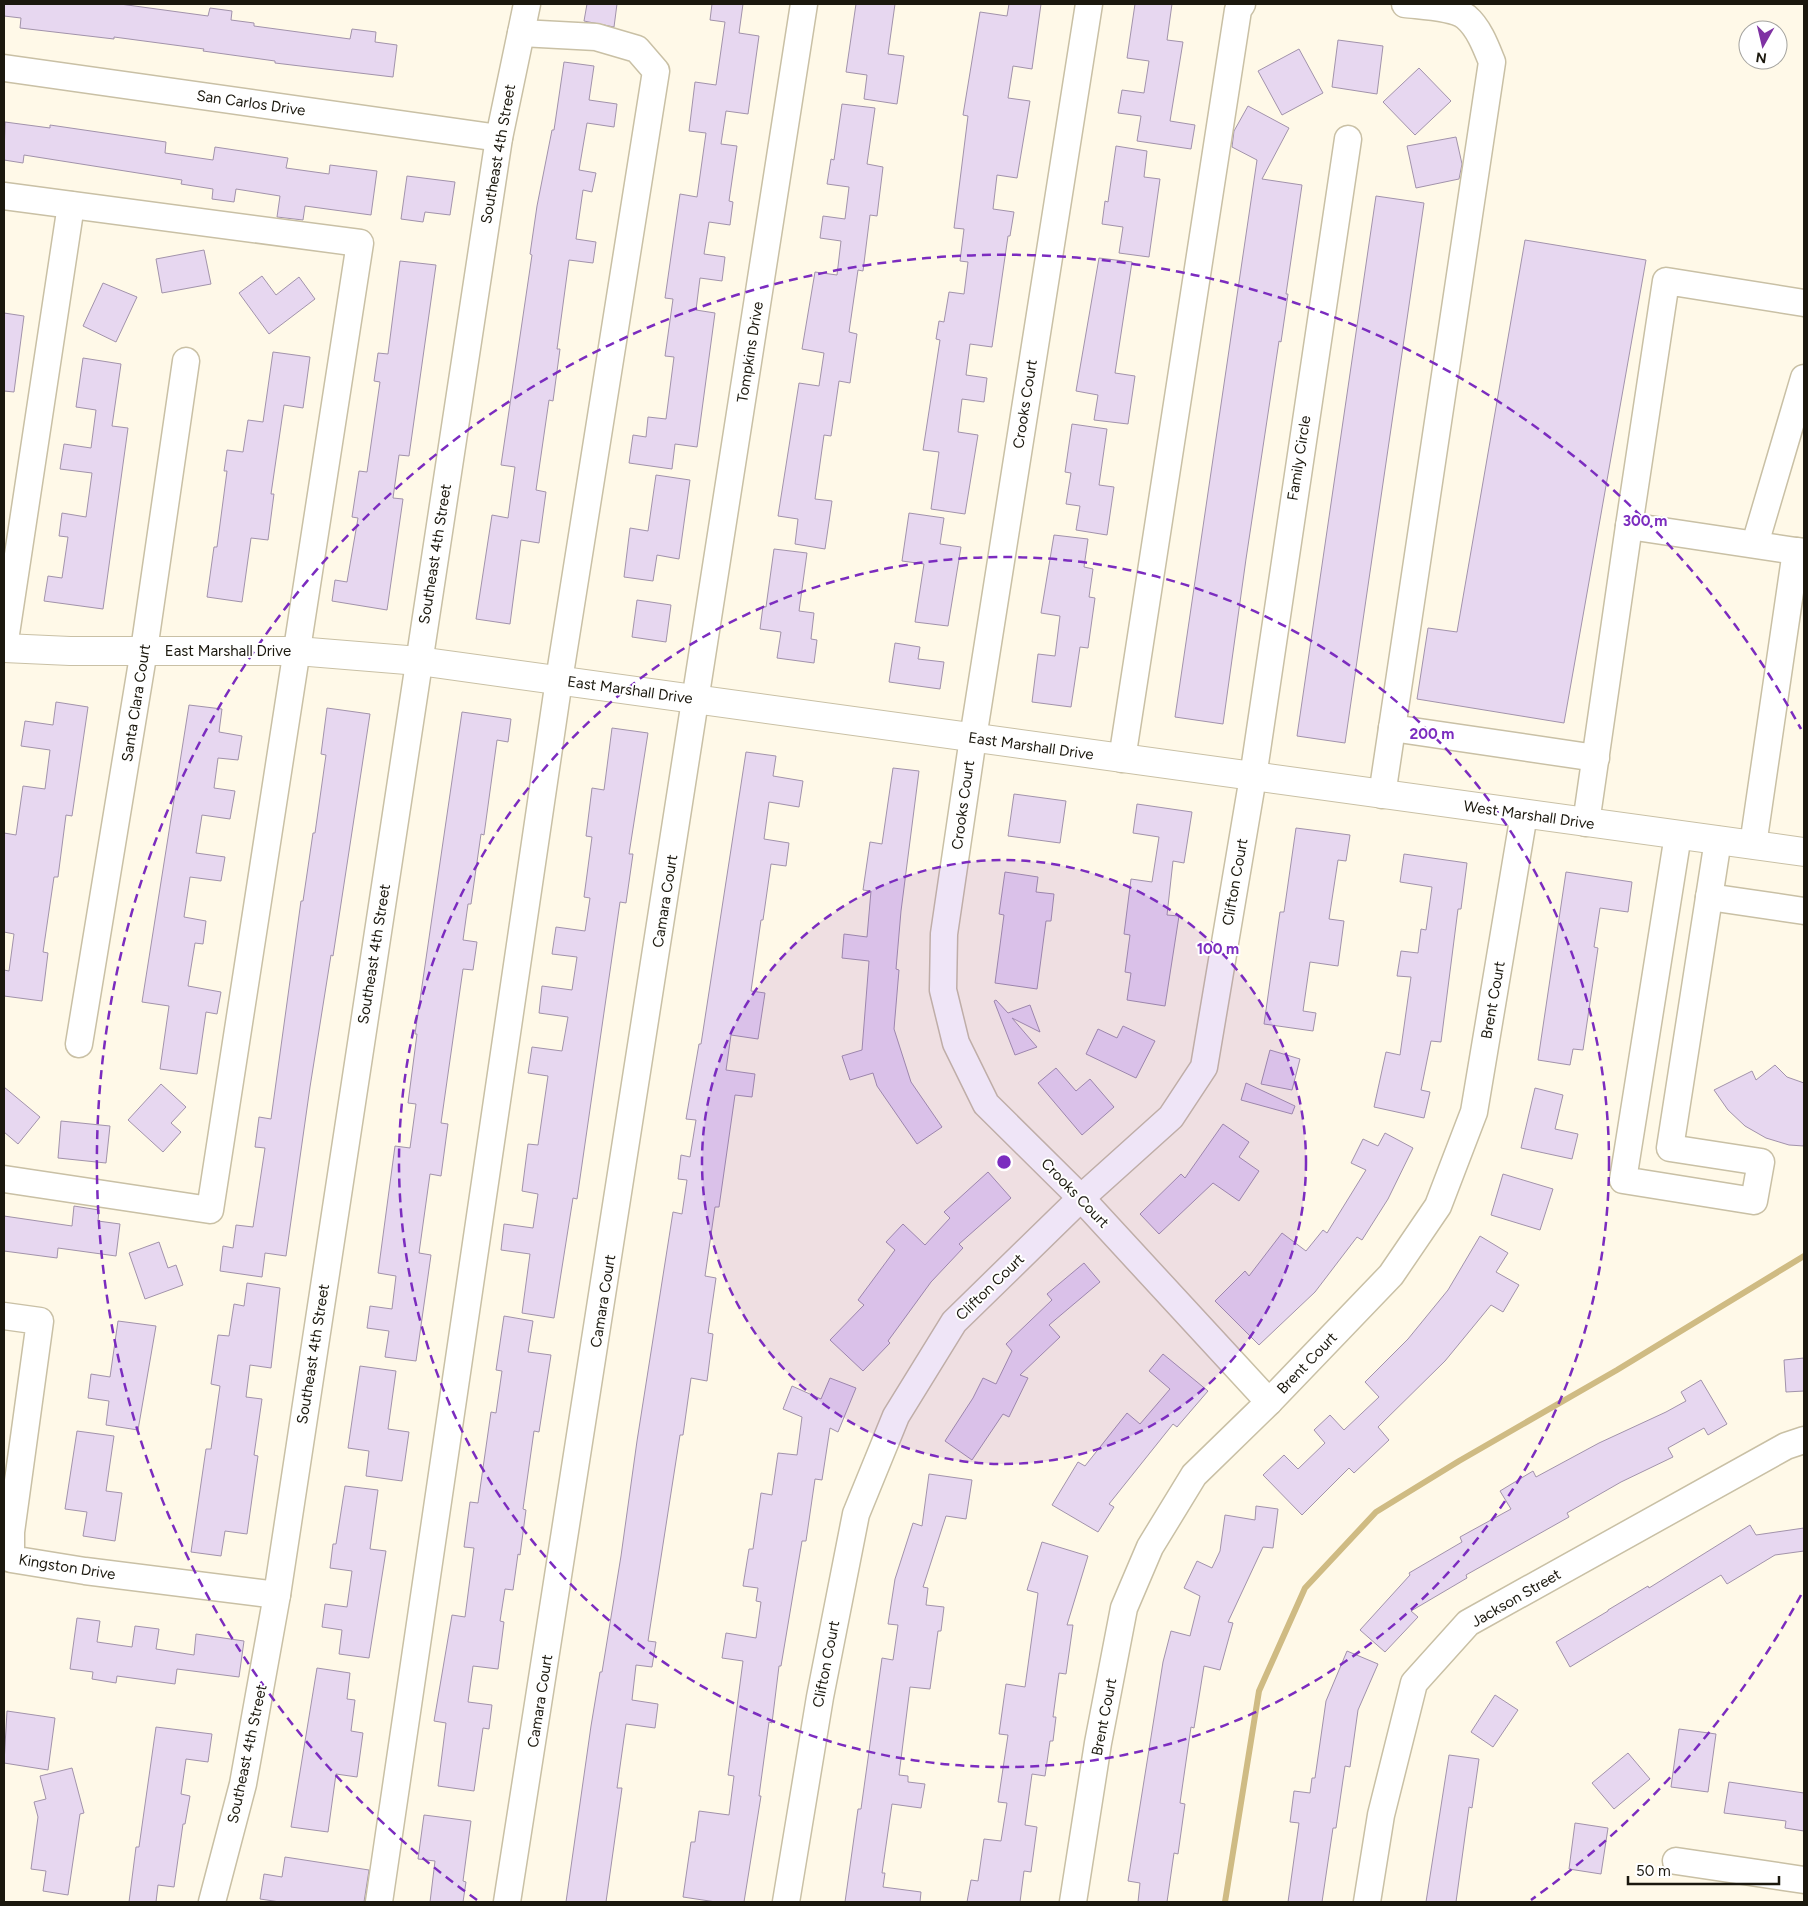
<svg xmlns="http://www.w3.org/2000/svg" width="1808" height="1906" font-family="Figtree,sans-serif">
	<rect width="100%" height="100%" fill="#fff9e8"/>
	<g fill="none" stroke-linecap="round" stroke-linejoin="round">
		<polyline stroke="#cfbb83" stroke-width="6" points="1225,1902 1259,1691 1305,1588 1376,1512 1459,1461 1617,1370 1804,1256"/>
	</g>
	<g fill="#e7d7f0" stroke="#a293ab">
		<polygon points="4,4 120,4 208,16 210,8 232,11 231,20 254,23 254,26 350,39 352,29 376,32 375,42 397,45 393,77 275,63 275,61 203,51 204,49 114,37 114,39 20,28 21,18 4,16"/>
		<polygon points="587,4 617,4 614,27 584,21"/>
		<polygon points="712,4 743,4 739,33 759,36 748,114 726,111 721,144 737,146 729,201 733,202 730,225 709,222 704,254 725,257 722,281 700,278 696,310 715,313 697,447 675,444 672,469 629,463 633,435 646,437 648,417 666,419 674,357 665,356 673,299 665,298 680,194 697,197 706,133 689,131 695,82 716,85 725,22 710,20"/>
		<polygon points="856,4 895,4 888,54 904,56 897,104 864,99 867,75 846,72"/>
		<polygon points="1009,4 1041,4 1032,69 1013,66 1008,98 1030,101 1017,178 997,175 993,209 1014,212 1010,236 1008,236 992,347 970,344 966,375 987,378 984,402 962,399 958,432 978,435 965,514 931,509 939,452 923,450 940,340 936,339 939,321 944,322 949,292 964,294 968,262 960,261 964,229 954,228 968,116 963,115 980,12 1007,16"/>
		<polygon points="1135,4 1172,4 1167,40 1183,42 1170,121 1195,125 1191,149 1137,141 1141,116 1118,113 1122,90 1144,93 1149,61 1127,58"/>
		<polygon points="1338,40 1383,46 1377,94 1332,87"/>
		<polygon points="1299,49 1323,93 1282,115 1258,71"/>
		<polygon points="564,62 594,66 589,100 617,104 614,127 587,123 579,170 596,173 592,192 583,190 576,239 596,242 593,263 569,260 557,349 560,349 553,401 549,400 536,490 546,492 539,543 521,540 510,624 476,619 492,515 508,518 515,467 501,465 532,255 530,254 537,206 552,130 554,130"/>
		<polygon points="1419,68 1451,101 1415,135 1383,102"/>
		<polygon points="842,104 875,108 867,164 883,167 877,216 870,215 863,271 858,270 849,332 857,334 850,383 839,381 831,436 824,435 815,499 832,501 825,549 795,544 798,519 778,516 799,383 819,386 824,353 802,349 815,272 837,275 841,241 820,238 823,216 845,219 849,187 827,184 831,159 834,160"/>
		<polygon points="1248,106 1289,128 1262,179 1302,185 1286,294 1288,294 1281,342 1279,341 1246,559 1223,724 1175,717 1257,160 1232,147 1234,131"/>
		<polygon points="5,122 50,128 50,125 166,142 165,153 213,160 215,147 288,158 286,168 329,174 330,165 377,171 371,215 305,206 303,220 277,217 280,196 236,189 234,202 212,199 213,189 181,184 182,180 24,155 23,163 4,160"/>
		<polygon points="1456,137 1462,164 1459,179 1416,188 1407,146"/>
		<polygon points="1116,146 1147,151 1144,177 1160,179 1149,257 1119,253 1123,227 1102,224 1105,201 1108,202"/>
		<polygon points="407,176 455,182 450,215 425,212 423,222 401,219"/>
		<polygon points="1376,196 1424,203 1345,743 1297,736"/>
		<polygon points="1525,240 1646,260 1564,723 1417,699 1428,628 1457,632"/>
		<polygon points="204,250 211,284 162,293 156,259"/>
		<polygon points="1099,258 1132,262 1115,373 1135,376 1128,424 1094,420 1098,395 1076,391"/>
		<polygon points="400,261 436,265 409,456 399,455 393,498 403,499 387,610 332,601 335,580 347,582 358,518 352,517 359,471 367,472 380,382 374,381 378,353 388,354"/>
		<polygon points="262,276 276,295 299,277 315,299 269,334 239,293"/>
		<polygon points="103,283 137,297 116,342 83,326"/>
		<polygon points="4,313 24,316 14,392 4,391"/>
		<polygon points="273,352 310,357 303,408 284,405 271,494 274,494 268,540 251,538 242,602 207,597 214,547 217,547 227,471 224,471 227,450 243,452 248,420 263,422"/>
		<polygon points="83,358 121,364 112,426 128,428 103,609 44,601 48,576 62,578 68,537 59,536 62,513 86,517 92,473 60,469 64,444 91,448 96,410 76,407"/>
		<polygon points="1072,424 1107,429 1099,485 1114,487 1107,535 1076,530 1080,506 1066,504 1071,473 1065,472"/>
		<polygon points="656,475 690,480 679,559 657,555 653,581 624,577 630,528 648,531"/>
		<polygon points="909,513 944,518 940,544 961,547 948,626 915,622 924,564 902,561"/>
		<polygon points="1054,535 1088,539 1084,567 1093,569 1089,597 1095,598 1088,648 1080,647 1071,707 1032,702 1038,654 1055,656 1060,616 1041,613"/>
		<polygon points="774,549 807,553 799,611 814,613 811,639 817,640 814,663 777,658 781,632 760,629 763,606 766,607"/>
		<polygon points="637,600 671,605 666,642 632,637"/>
		<polygon points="895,643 920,647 918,659 944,662 940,689 889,682"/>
		<polygon points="56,702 88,707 72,816 66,815 58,877 54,877 43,952 48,953 42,1001 4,996 4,970 9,971 14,934 4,932 4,833 16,835 23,786 45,789 50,750 21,746 25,721 53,725"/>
		<polygon points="189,705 222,709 219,732 242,736 238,760 218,758 214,788 235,791 230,819 202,815 196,853 225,857 221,881 190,877 184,917 206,921 203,944 195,943 188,986 221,992 217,1014 206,1012 197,1074 160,1069 169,1006 142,1002"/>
		<polygon points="327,708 370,714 333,956 331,955 310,1087 286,1256 265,1253 262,1277 220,1271 223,1246 233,1248 236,1225 253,1227 265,1148 255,1147 259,1117 271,1119 301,901 303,901 313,833 315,833 326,755 321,754"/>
		<polygon points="462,712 511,719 508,742 497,740 484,835 481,834 471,904 468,904 463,940 477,942 473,970 463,969 441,1123 448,1124 441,1176 430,1174 419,1253 431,1255 416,1361 385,1357 389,1331 367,1328 370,1306 392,1309 396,1276 378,1273 395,1146 410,1148 416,1104 408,1103 417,1034 415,1034"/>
		<polygon points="612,728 648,733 629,854 633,854 626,903 620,902 577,1199 573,1198 554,1318 522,1313 530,1254 501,1250 504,1224 533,1228 538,1194 522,1191 528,1144 538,1145 548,1076 528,1073 532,1047 562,1051 568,1017 539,1013 542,986 572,990 577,957 552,954 556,927 585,931 590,898 584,897 592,837 586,836 592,788 604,790"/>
		<polygon points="746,752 776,756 773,776 803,781 799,807 769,802 764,839 789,843 786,866 771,864 763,920 761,920 751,991 765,993 758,1039 731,1035 726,1070 755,1074 752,1097 735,1095 719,1207 715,1207 705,1276 716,1278 708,1333 713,1334 707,1381 691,1378 683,1435 680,1435 648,1641 656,1642 652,1667 636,1665 632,1700 658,1704 655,1728 626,1724 617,1788 622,1788 606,1902 566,1902 591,1726 600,1672 602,1672 621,1556 637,1441 673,1212 682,1214 687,1180 678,1179 681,1155 690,1157 696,1120 686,1119 699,1044 701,1044"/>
		<polygon points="893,768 919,771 901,911 896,969 899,970 894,1029 911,1082 942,1127 917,1144 877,1086 873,1073 850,1080 842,1056 862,1050 869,961 842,958 844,934 867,937 871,891 863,890 870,842 882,844"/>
		<polygon points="1014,794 1066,801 1060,843 1008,836"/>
		<polygon points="1137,804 1192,812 1184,863 1173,861 1167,915 1179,916 1165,1006 1127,1000 1131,973 1125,972 1130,935 1124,934 1131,879 1152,882 1159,837 1133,833"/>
		<polygon points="1296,828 1350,835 1346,861 1338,860 1329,919 1344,921 1338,966 1310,962 1303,1011 1316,1013 1313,1031 1264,1024 1280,912 1284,912"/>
		<polygon points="1404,854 1467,863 1461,909 1458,909 1441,1042 1431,1041 1421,1090 1430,1092 1424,1118 1374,1107 1386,1052 1400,1055 1411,977 1397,976 1401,951 1418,953 1421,929 1426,930 1432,887 1400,882"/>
		<polygon points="1005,872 1038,877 1036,892 1054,894 1051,921 1046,921 1037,989 995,983 1004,915 999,914"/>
		<polygon points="1566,872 1632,882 1628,912 1600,908 1594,947 1598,948 1583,1050 1573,1049 1570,1065 1538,1060"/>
		<polygon points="996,1000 1008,1013 1030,1005 1040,1032 1012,1018 1037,1047 1015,1055 994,1001"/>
		<polygon points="1123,1026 1155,1041 1136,1078 1086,1054 1098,1029 1117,1038"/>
		<polygon points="1270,1050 1300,1059 1292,1090 1261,1084"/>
		<polygon points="1775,1065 1787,1077 1804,1083 1804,1146 1789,1145 1766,1138 1745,1126 1728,1110 1714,1090 1752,1071 1756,1080"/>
		<polygon points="1056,1068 1076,1091 1090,1079 1114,1107 1082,1135 1038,1083"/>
		<polygon points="1246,1083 1295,1106 1292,1114 1241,1100"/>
		<polygon points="161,1084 186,1107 171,1123 181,1132 163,1152 128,1120"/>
		<polygon points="4,1087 40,1117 18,1144 4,1132"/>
		<polygon points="1535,1088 1563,1095 1555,1129 1578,1134 1572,1159 1521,1148"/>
		<polygon points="61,1121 110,1126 106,1163 58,1158"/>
		<polygon points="1223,1124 1249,1142 1239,1157 1259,1171 1239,1201 1213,1183 1159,1234 1140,1214 1181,1174 1185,1178"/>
		<polygon points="1385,1133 1413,1148 1388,1199 1362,1240 1357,1237 1315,1292 1259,1345 1215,1301 1245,1271 1249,1276 1282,1233 1306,1251 1323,1230 1327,1233 1366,1170 1351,1163 1363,1139 1378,1146"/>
		<polygon points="988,1172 1011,1198 959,1244 963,1248 931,1282 888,1341 890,1343 863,1371 830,1340 864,1305 858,1300 895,1250 886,1242 903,1224 925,1245 950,1218 944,1212"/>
		<polygon points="1503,1174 1553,1189 1540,1230 1491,1215"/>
		<polygon points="74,1206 99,1210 98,1221 120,1224 116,1256 58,1248 57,1258 4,1251 4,1216 72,1226"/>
		<polygon points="1480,1236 1508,1253 1496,1272 1519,1285 1503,1312 1491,1305 1445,1361 1378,1427 1389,1440 1354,1473 1349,1468 1302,1515 1263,1475 1284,1455 1298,1469 1325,1443 1314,1430 1330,1415 1344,1430 1379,1397 1365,1382 1408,1339 1448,1290"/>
		<polygon points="159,1242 168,1268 176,1265 183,1285 145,1299 129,1253"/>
		<polygon points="1084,1263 1100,1282 1049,1325 1060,1337 1020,1375 1028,1378 1009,1417 1003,1414 972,1460 945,1441 973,1398 983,1378 996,1384 1012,1351 1006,1344 1052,1300 1047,1294"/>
		<polygon points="247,1283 280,1288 271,1368 250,1365 246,1397 262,1399 254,1455 258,1456 247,1534 225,1531 221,1556 191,1552 206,1449 211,1449 220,1386 211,1384 218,1335 229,1336 234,1304 244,1306"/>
		<polygon points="504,1316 533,1321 528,1352 551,1355 539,1432 534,1431 523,1509 526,1510 520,1555 518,1554 513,1590 505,1589 500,1621 504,1622 498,1669 473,1666 468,1702 492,1705 489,1729 483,1728 474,1791 438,1786 446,1723 434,1721 452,1615 465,1617 474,1548 464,1547 470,1502 478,1503 491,1412 496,1413 502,1371 496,1370"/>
		<polygon points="118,1321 156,1326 138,1430 106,1425 109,1401 88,1398 91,1374 110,1377"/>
		<polygon points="1163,1354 1208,1391 1177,1427 1173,1424 1109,1504 1114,1507 1098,1532 1052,1505 1078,1462 1085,1466 1127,1413 1140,1424 1170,1389 1149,1371"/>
		<polygon points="1804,1358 1804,1391 1786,1392 1784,1360"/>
		<polygon points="360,1366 396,1371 388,1429 409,1432 402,1481 366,1476 369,1451 348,1448"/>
		<polygon points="830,1378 856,1388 838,1432 830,1428 822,1480 815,1479 806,1541 802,1541 781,1666 779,1666 772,1723 769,1722 759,1796 761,1796 744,1902 716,1902 683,1897 691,1842 695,1842 699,1811 729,1815 734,1776 728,1775 743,1661 722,1658 726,1633 756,1638 761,1602 756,1601 758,1588 743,1586 749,1549 753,1549 761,1493 772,1495 778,1453 797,1455 802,1417 783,1409 792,1386 821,1399"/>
		<polygon points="1701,1380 1727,1424 1708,1435 1704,1428 1668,1448 1673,1457 1621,1482 1567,1513 1569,1517 1466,1575 1467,1578 1411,1611 1418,1617 1385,1652 1360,1630 1410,1575 1409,1573 1462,1542 1460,1537 1511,1509 1500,1491 1533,1471 1536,1477 1599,1443 1666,1412 1686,1401 1681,1392"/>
		<polygon points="77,1431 114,1436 106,1491 122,1493 115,1541 83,1536 87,1512 65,1509"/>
		<polygon points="929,1474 972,1480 966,1519 946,1516 923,1587 928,1588 926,1605 944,1607 941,1631 938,1631 930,1689 910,1687 899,1775 908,1776 908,1782 925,1784 921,1808 892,1804 882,1873 885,1873 883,1887 921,1892 920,1902 845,1902 858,1809 861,1809 882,1658 893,1660 898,1625 888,1624 895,1579 913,1523 922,1526"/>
		<polygon points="345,1486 378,1490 370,1549 386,1551 369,1658 339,1654 342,1630 322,1627 325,1604 347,1607 352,1571 330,1568 333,1544 336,1544"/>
		<polygon points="1256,1506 1278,1509 1273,1548 1263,1547 1228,1622 1233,1623 1220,1670 1204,1666 1194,1728 1191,1727 1180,1803 1185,1804 1178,1854 1174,1853 1167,1902 1138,1902 1140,1883 1128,1881 1163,1662 1171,1631 1190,1636 1200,1596 1184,1588 1197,1561 1212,1568 1220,1551 1225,1515 1255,1520"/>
		<polygon points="1750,1525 1756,1535 1804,1528 1804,1551 1775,1555 1727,1584 1721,1575 1570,1667 1556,1642 1608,1611 1608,1610 1648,1586 1649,1588"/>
		<polygon points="1042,1542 1088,1556 1067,1625 1073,1625 1066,1674 1059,1673 1053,1717 1056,1717 1053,1741 1050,1741 1045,1776 1032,1774 1025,1825 1037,1827 1031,1872 1024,1871 1020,1902 967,1902 971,1880 978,1881 984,1839 1001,1841 1007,1803 998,1802 1008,1735 999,1734 1006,1684 1025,1687 1038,1593 1027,1590"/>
		<polygon points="77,1618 100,1621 97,1642 132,1647 135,1626 159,1629 156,1649 194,1655 196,1634 244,1641 239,1677 177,1669 175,1684 117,1676 116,1683 92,1679 93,1672 70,1669"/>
		<polygon points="1347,1651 1378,1664 1358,1710 1350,1767 1345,1766 1336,1828 1333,1828 1322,1902 1288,1902 1299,1823 1290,1822 1294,1791 1310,1793 1312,1778 1315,1778 1326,1701"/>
		<polygon points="317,1668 350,1673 347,1699 355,1700 351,1731 363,1733 357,1777 336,1774 328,1832 291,1827"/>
		<polygon points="1495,1695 1518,1710 1493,1747 1471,1732"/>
		<polygon points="7,1711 55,1718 48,1770 4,1763"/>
		<polygon points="156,1727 212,1734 208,1762 186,1759 181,1794 190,1796 185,1824 183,1824 174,1887 158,1885 156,1902 129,1902 136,1847 139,1847"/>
		<polygon points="1679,1729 1716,1734 1708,1792 1671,1787"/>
		<polygon points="1628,1753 1650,1779 1614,1809 1592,1783"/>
		<polygon points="1449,1755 1479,1759 1472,1808 1469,1807 1456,1902 1426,1902"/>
		<polygon points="72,1768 84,1813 80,1814 68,1895 43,1891 46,1871 31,1869 38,1817 34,1802 46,1799 40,1776"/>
		<polygon points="1729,1782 1804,1793 1804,1831 1785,1828 1786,1821 1724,1813"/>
		<polygon points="424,1815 471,1821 463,1881 466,1882 463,1902 430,1902 435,1861 418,1859"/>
		<polygon points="1575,1823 1608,1828 1601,1874 1569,1869"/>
		<polygon points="285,1857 369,1870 364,1902 280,1902 260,1899 264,1874 282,1877"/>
	</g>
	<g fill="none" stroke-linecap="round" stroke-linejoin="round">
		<g stroke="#c9c0a5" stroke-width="29">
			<g id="minor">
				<polyline points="1089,4 973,738 944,934 943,990 956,1043 986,1104 1081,1198 1269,1402"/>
				<polyline points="4,68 499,138"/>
				<polyline points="4,196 360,243 210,1210 4,1179"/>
				<polyline points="1629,526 1666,281 1804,303"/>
				<polyline points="1755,544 1804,378"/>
				<polyline points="4,647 71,205"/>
				<polyline points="1392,728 1596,758"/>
				<polyline points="1122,759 1238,10 1242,4"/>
				<path d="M1382,795L1492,62C1486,47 1479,28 1466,17C1454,7 1420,6 1405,4"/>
				<polyline points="1586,823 1629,526 1796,551"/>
				<polyline points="1678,835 1623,1180 1754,1201 1761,1162 1670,1148 1718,840"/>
				<polyline points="1753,845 1796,551 1804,552"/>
				<polyline points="1709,897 1804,911"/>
				<polyline points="79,1044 144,650 186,361"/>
				<polyline points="4,1316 40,1321 11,1532 11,1559 85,1571 277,1595"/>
				<polyline points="1676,1861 1804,1880"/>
				<polyline points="212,1902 243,1784 277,1595 499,138 527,4"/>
				<polyline points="379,1902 559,680 656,71 637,49 596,37 521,33"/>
				<polyline points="507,1902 804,4"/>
				<polyline points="786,1902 820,1697 856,1514 896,1416 954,1322 1081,1198 1171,1117 1204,1067 1253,777 1348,139"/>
				<polyline points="1073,1902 1098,1743 1124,1608 1150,1547 1194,1475 1269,1402 1391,1275 1438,1206 1474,1112 1524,814"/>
				<polyline points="1367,1902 1381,1815 1414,1683 1468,1623 1786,1446 1804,1440"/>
			</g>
		</g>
		<g stroke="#c9c0a5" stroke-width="30">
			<polyline id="major" points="4,648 70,651 297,651 419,661 1804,852"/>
		</g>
		<use href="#minor" stroke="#fff" stroke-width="26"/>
		<use href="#major" stroke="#fff" stroke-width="28"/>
	</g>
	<circle cx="1004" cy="1162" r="302" fill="#7b2cbf" fill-opacity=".12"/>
	<g fill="none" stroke="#7b2cbf" stroke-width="2.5" stroke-dasharray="9 6">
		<circle cx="1004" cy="1162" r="302"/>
		<circle cx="1004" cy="1162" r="605"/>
		<path d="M1801 1595A907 907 0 0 1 1531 1900M477 1900A907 907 0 1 1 1801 729"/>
	</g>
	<g text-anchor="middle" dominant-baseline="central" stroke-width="4" stroke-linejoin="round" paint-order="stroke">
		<g font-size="15" fill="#1b180e" stroke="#fff">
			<text transform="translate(251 103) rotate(8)">San Carlos Drive</text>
			<text transform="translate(498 154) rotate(-80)">Southeast 4th Street</text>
			<text transform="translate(750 352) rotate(-81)">Tompkins Drive</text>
			<text transform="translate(1025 404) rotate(-81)">Crooks Court</text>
			<text transform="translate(1299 458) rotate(-81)">Family Circle</text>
			<text transform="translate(435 554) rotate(-81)">Southeast 4th Street</text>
			<text x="228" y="651">East Marshall Drive</text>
			<text transform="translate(630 690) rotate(8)">East Marshall Drive</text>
			<text transform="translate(136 703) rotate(-81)">Santa Clara Court</text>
			<text transform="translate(1031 746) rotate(8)">East Marshall Drive</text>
			<text transform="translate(963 805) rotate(-82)">Crooks Court</text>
			<text transform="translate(1529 815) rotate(8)">West Marshall Drive</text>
			<text transform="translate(1235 882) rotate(-80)">Clifton Court</text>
			<text transform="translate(665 901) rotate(-81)">Camara Court</text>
			<text transform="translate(374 954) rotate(-81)">Southeast 4th Street</text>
			<text transform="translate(1493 1000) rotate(-80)">Brent Court</text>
			<text transform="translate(1075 1193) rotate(46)">Crooks Court</text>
			<text transform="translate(990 1287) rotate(-44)">Clifton Court</text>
			<text transform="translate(603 1301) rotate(-81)">Camara Court</text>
			<text transform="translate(313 1354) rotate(-81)">Southeast 4th Street</text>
			<text transform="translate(1307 1363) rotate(-46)">Brent Court</text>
			<text transform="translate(67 1567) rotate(9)">Kingston Drive</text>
			<text transform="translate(1516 1598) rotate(-30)">Jackson Street</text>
			<text transform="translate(826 1664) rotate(-79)">Clifton Court</text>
			<text transform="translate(540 1701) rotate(-81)">Camara Court</text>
			<text transform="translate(1104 1717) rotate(-79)">Brent Court</text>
			<text transform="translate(247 1754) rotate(-78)">Southeast 4th Street</text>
		</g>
	</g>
	<circle cx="1004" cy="1162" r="8" fill="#7b2cbf" stroke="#fff" stroke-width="2.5"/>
	<g font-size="15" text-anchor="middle" font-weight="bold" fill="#7b2cbf" stroke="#fff" stroke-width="4" stroke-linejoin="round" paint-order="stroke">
		<text x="1645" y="526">300 m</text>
		<text x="1432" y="739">200 m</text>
		<text x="1218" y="954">100 m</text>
	</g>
	<rect width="1808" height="1906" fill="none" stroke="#1b180e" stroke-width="10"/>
	<g transform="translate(1763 45) rotate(188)"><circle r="24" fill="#ffffff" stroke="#a4a39f"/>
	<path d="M0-4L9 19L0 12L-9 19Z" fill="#7f32a3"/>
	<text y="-8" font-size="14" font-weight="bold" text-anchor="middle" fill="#1b180e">N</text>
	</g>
	<path d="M1628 1876v8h151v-8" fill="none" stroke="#1b180e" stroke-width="2.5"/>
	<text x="1636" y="1876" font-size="15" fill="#1b180e" stroke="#ffffff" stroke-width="4" paint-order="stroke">50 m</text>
</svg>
